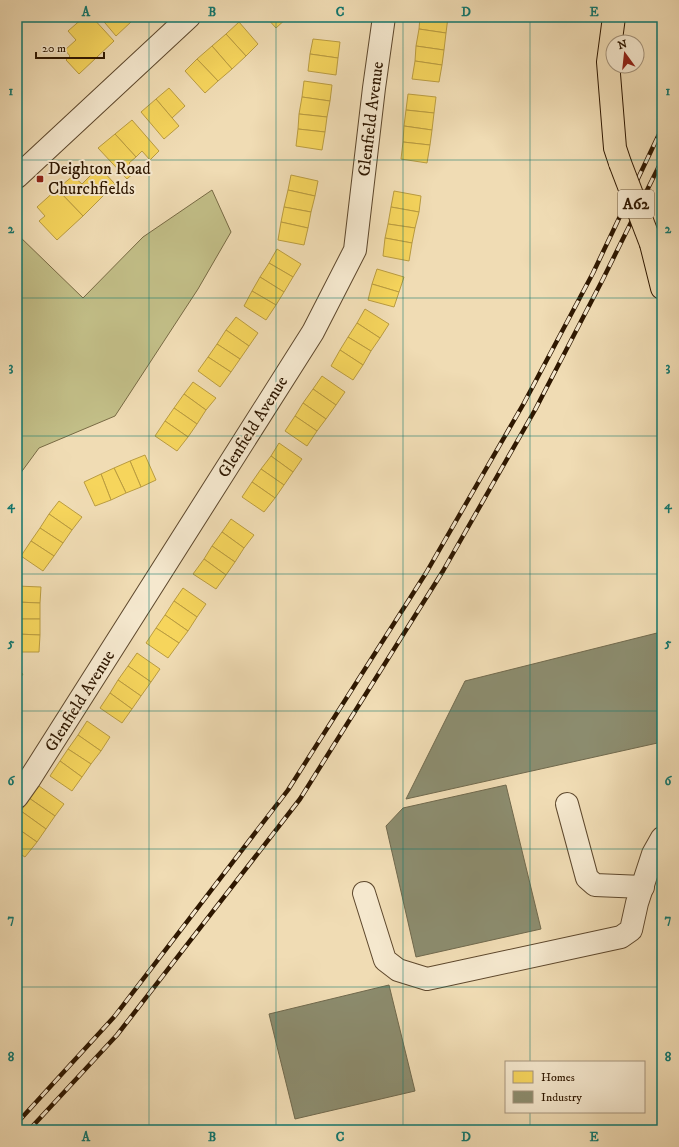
<svg xmlns="http://www.w3.org/2000/svg" width="679" height="1147" font-family="'IM FELL DW Pica',serif">
	<rect width="100%" height="100%" fill="#f0dcb4"/>
	<filter id="stains"><feTurbulence type="fractalNoise" baseFrequency=".005" numOctaves="4"/><feColorMatrix values="0 0 0 0 .2 0 0 0 0 .09 0 0 0 0 .02 0 0 0 .5 -.17"/></filter>
	<radialGradient id="worn" r=".72"><stop offset=".6" stop-color="#630" stop-opacity="0"/><stop offset="1" stop-color="#630" stop-opacity=".3"/></radialGradient>
	<polygon fill="#c2be87" stroke="#786a44" points="212,190 231,232 198,289 115,416 39,448 17,478 17,234 83,298 143,237"/>
	<g fill="#f6d55c" stroke="#ba9c40">
		<polygon points="84,17 92,17 114,41 79,74 66,60 70,56 65,50 76,40 68,31"/>
		<polygon points="100,17 128,17 132,21 116,36"/>
		<polygon points="266,17 288,17 276,28"/>
		<polygon points="420,17 448,17 446,33 419,29"/>
		<polygon points="239,22 258,44 246,56 226,34"/>
		<polygon points="419,29 446,33 444,50 416,46"/>
		<polygon points="226,34 246,56 232,69 212,46"/>
		<polygon points="313,39 340,42 338,58 310,54"/>
		<polygon points="212,46 232,69 218,81 197,59"/>
		<polygon points="416,46 444,50 442,65 415,61"/>
		<polygon points="310,54 338,58 336,75 308,71"/>
		<polygon points="197,59 218,81 205,93 185,71"/>
		<polygon points="415,61 442,65 439,82 412,79"/>
		<polygon points="304,81 332,85 330,101 302,97"/>
		<polygon points="169,88 185,106 172,118 156,99"/>
		<polygon points="408,94 436,97 434,113 406,110"/>
		<polygon points="302,97 330,101 327,117 299,114"/>
		<polygon points="156,99 179,126 164,139 141,112"/>
		<polygon points="406,110 434,113 432,130 404,126"/>
		<polygon points="299,114 327,117 325,132 298,129"/>
		<polygon points="132,120 159,151 150,160 142,151 136,157 115,134"/>
		<polygon points="404,126 432,130 430,145 403,142"/>
		<polygon points="298,129 325,132 322,150 296,146"/>
		<polygon points="115,134 136,157 129,163 136,171 127,179 98,148"/>
		<polygon points="403,142 430,145 427,163 401,159"/>
		<polygon points="99,167 115,184 83,216 57,189 73,176 82,184"/>
		<polygon points="291,175 318,181 315,196 288,190"/>
		<polygon points="57,189 83,216 57,240 39,221 45,216 37,207"/>
		<polygon points="288,190 315,196 311,212 284,207"/>
		<polygon points="394,191 421,196 419,212 391,207"/>
		<polygon points="284,207 311,212 308,228 281,222"/>
		<polygon points="391,207 419,212 415,228 388,224"/>
		<polygon points="281,222 308,228 304,245 278,240"/>
		<polygon points="388,224 415,228 412,243 385,238"/>
		<polygon points="385,238 412,243 409,261 383,256"/>
		<polygon points="277,249 301,264 293,277 269,263"/>
		<polygon points="269,263 293,277 284,292 260,277"/>
		<polygon points="377,269 404,277 399,292 372,284"/>
		<polygon points="260,277 284,292 276,305 252,291"/>
		<polygon points="372,284 399,292 394,307 368,300"/>
		<polygon points="252,291 276,305 266,320 244,306"/>
		<polygon points="365,309 389,324 380,338 357,323"/>
		<polygon points="236,317 258,333 249,346 226,330"/>
		<polygon points="357,323 380,338 371,351 348,337"/>
		<polygon points="226,330 249,346 240,359 217,344"/>
		<polygon points="348,337 371,351 363,365 340,350"/>
		<polygon points="217,344 240,359 231,372 208,357"/>
		<polygon points="340,350 363,365 353,380 331,366"/>
		<polygon points="208,357 231,372 220,387 198,371"/>
		<polygon points="322,376 345,392 336,405 313,389"/>
		<polygon points="193,382 216,398 206,410 184,394"/>
		<polygon points="313,389 336,405 326,419 303,403"/>
		<polygon points="184,394 206,410 197,424 174,408"/>
		<polygon points="303,403 326,419 317,431 295,416"/>
		<polygon points="174,408 197,424 188,437 165,421"/>
		<polygon points="295,416 317,431 307,446 285,431"/>
		<polygon points="165,421 188,437 177,451 155,436"/>
		<polygon points="279,443 302,459 293,472 271,456"/>
		<polygon points="145,455 156,480 141,487 130,461"/>
		<polygon points="271,456 293,472 284,485 261,469"/>
		<polygon points="130,461 141,487 126,493 114,468"/>
		<polygon points="114,468 126,493 111,500 101,474"/>
		<polygon points="261,469 284,485 275,498 252,482"/>
		<polygon points="101,474 111,500 95,506 84,482"/>
		<polygon points="252,482 275,498 264,512 242,497"/>
		<polygon points="59,501 82,517 72,530 49,514"/>
		<polygon points="49,514 72,530 63,543 40,528"/>
		<polygon points="231,519 254,535 244,548 222,532"/>
		<polygon points="40,528 63,543 54,556 31,541"/>
		<polygon points="222,532 244,548 235,562 212,546"/>
		<polygon points="31,541 54,556 43,571 21,556"/>
		<polygon points="212,546 235,562 226,575 204,559"/>
		<polygon points="204,559 226,575 216,589 193,574"/>
		<polygon points="17,586 41,587 40,603 17,602"/>
		<polygon points="183,588 206,604 197,617 174,601"/>
		<polygon points="174,601 197,617 188,631 165,615"/>
		<polygon points="17,602 40,603 40,619 17,619"/>
		<polygon points="165,615 188,631 179,643 156,628"/>
		<polygon points="17,619 40,619 40,635 17,634"/>
		<polygon points="156,628 179,643 168,658 146,643"/>
		<polygon points="17,634 40,635 39,652 17,652"/>
		<polygon points="137,653 160,669 151,682 128,666"/>
		<polygon points="128,666 151,682 141,696 118,680"/>
		<polygon points="17,670 23,674 17,683"/>
		<polygon points="118,680 141,696 132,709 110,693"/>
		<polygon points="110,693 132,709 122,723 100,708"/>
		<polygon points="87,721 110,737 101,751 78,735"/>
		<polygon points="78,735 101,751 91,764 68,749"/>
		<polygon points="68,749 91,764 82,777 60,761"/>
		<polygon points="60,761 82,777 72,791 50,776"/>
		<polygon points="39,786 64,804 55,816 29,798"/>
		<polygon points="29,798 55,816 46,829 21,811"/>
		<polygon points="21,811 46,829 37,842 17,828 17,816"/>
		<polygon points="17,828 37,842 25,857 17,852"/>
	</g>
	<g fill="#8c8c6e" stroke="#70694d">
		<polygon points="657,633 662,655 662,742 406,799 465,681"/>
		<polygon points="506,785 541,929 416,957 386,826 403,808"/>
		<polygon points="389,985 415,1091 295,1119 269,1014"/>
	</g>
	<g fill="none" stroke-linecap="round" stroke-linejoin="round">
		<g stroke="#5e482d" stroke-width="24">
			<g id="minor">
				<polyline points="17,177 189,17"/>
				<polyline points="17,797 29,780 313,332 355,250 374,88 384,17"/>
				<polyline points="567,804 587,878 595,885 643,887"/>
				<polyline points="364,893 385,960 398,970 427,979 621,937 631,930 637,903 653,854 662,838"/>
			</g>
		</g>
		<g stroke="#2e1700" stroke-width="24">
			<g id="major">
				<polyline points="614,17 608,62 615,148 620,163"/>
				<polyline points="651,244 662,288"/>
			</g>
		</g>
		<use href="#minor" stroke="#f5e8ce" stroke-width="22"/>
		<use href="#major" stroke="#f0dcb4" stroke-width="22"/>
		<g stroke="#2e1700" stroke-width="4.5">
			<g id="rail">
				<polyline points="17,1123 114,1017 288,790 426,573 524,403 593,273 662,128"/>
				<polyline points="29,1130 117,1035 300,799 443,571 535,410 603,279 662,160"/>
			</g>
		</g>
		<use href="#rail" stroke="#f5e8ce" stroke-width="3" stroke-dasharray="9" stroke-linecap="butt"/>
		<g stroke="#2e1700" stroke-width="24" stroke-linecap="butt">
			<polyline id="major-bridge" points="620,163 651,244"/>
		</g>
		<use href="#major-bridge" stroke="#f0dcb4" stroke-width="22"/>
	</g>
	<path fill="none" stroke="#0f766e" stroke-width="1" stroke-opacity="0.55" d="M149,17V1130M276,17V1130M403,17V1130M530,17V1062M17,160H662M17,298H662M17,436H662M17,574H662M17,711H662M17,849H662M17,987H662M530,1112V1130"/>
	<rect fill="#8f2418" stroke="#f5e8ce" stroke-width="1.5" x="36" y="175" width="8" height="8" rx="2"/>
	<g text-anchor="middle" dominant-baseline="central" stroke-width="4" stroke-linejoin="round" paint-order="stroke">
		<rect fill="#f5e8ce" stroke="#6a563e" stroke-width="1" x="618" y="190" width="36" height="28" rx="3"/>
		<g font-size="16" font-weight="bold" fill="#2e1700">
			<text x="636" y="204">A62</text>
		</g>
		<g font-size="17" fill="#2e1700" stroke="#f5e8ce">
			<text transform="translate(371 119) rotate(-83)">Glenfield Avenue</text>
			<text transform="translate(253 427) rotate(-58)">Glenfield Avenue</text>
			<text transform="translate(80 701) rotate(-58)">Glenfield Avenue</text>
		</g>
		<g font-size="17" fill="#2e1700" stroke="#f5e8ce" text-anchor="start">
			<text x="48" y="169">Deighton Road<tspan x="48" dy="20">Churchfields</tspan></text>
		</g>
	</g>
	<rect width="679" height="1147" fill="none" stroke="#f0dcb4" stroke-width="44"/>
	<rect x="505" y="1061" width="140" height="52" fill="#f5e8ce" stroke="#a5947c"/>
	<rect x="513" y="1071" width="20" height="12" fill="#f6d55c" stroke="#a5947c"/>
	<text x="541" y="1081" font-size="12" fill="#2e1700">Homes</text>
	<rect x="513" y="1091" width="20" height="12" fill="#8c8c6e" stroke="#a5947c"/>
	<text x="541" y="1101" font-size="12" fill="#2e1700">Industry</text>
	<g transform="translate(625 54) rotate(345)"><circle r="19" fill="#f5e8ce" stroke="#a5947c"/>
	<path d="M0-3L7 15L0 10L-7 15Z" fill="#8f2418"/>
	<text y="-6" font-size="11" font-weight="bold" text-anchor="middle" fill="#2e1700">N</text>
	</g>
	<path d="M36 52v6h68v-6" fill="none" stroke="#2e1700" stroke-width="2"/>
	<text x="42" y="52" font-size="12" fill="#2e1700" stroke="#f5e8ce" stroke-width="3" paint-order="stroke">20 m</text>
	<rect x="22" y="22" width="635" height="1103" fill="none" stroke="#0f766e" stroke-width="1.5"/>
	<g font-size="13" text-anchor="middle" font-weight="bold" fill="#0f766e">
		<text x="86" y="16">A</text>
		<text x="212" y="16">B</text>
		<text x="340" y="16">C</text>
		<text x="466" y="16">D</text>
		<text x="594" y="16">E</text>
		<text x="11" y="95">1</text>
		<text x="668" y="95">1</text>
		<text x="11" y="233">2</text>
		<text x="668" y="233">2</text>
		<text x="11" y="371">3</text>
		<text x="668" y="371">3</text>
		<text x="11" y="509">4</text>
		<text x="668" y="509">4</text>
		<text x="11" y="647">5</text>
		<text x="668" y="647">5</text>
		<text x="11" y="785">6</text>
		<text x="668" y="785">6</text>
		<text x="11" y="923">7</text>
		<text x="668" y="923">7</text>
		<text x="11" y="1061">8</text>
		<text x="668" y="1061">8</text>
		<text x="86" y="1141">A</text>
		<text x="212" y="1141">B</text>
		<text x="340" y="1141">C</text>
		<text x="466" y="1141">D</text>
		<text x="594" y="1141">E</text>
	</g>
	<rect width="100%" height="100%" filter="url(#stains)"/>
	<rect width="100%" height="100%" fill="url(#worn)"/>
</svg>
